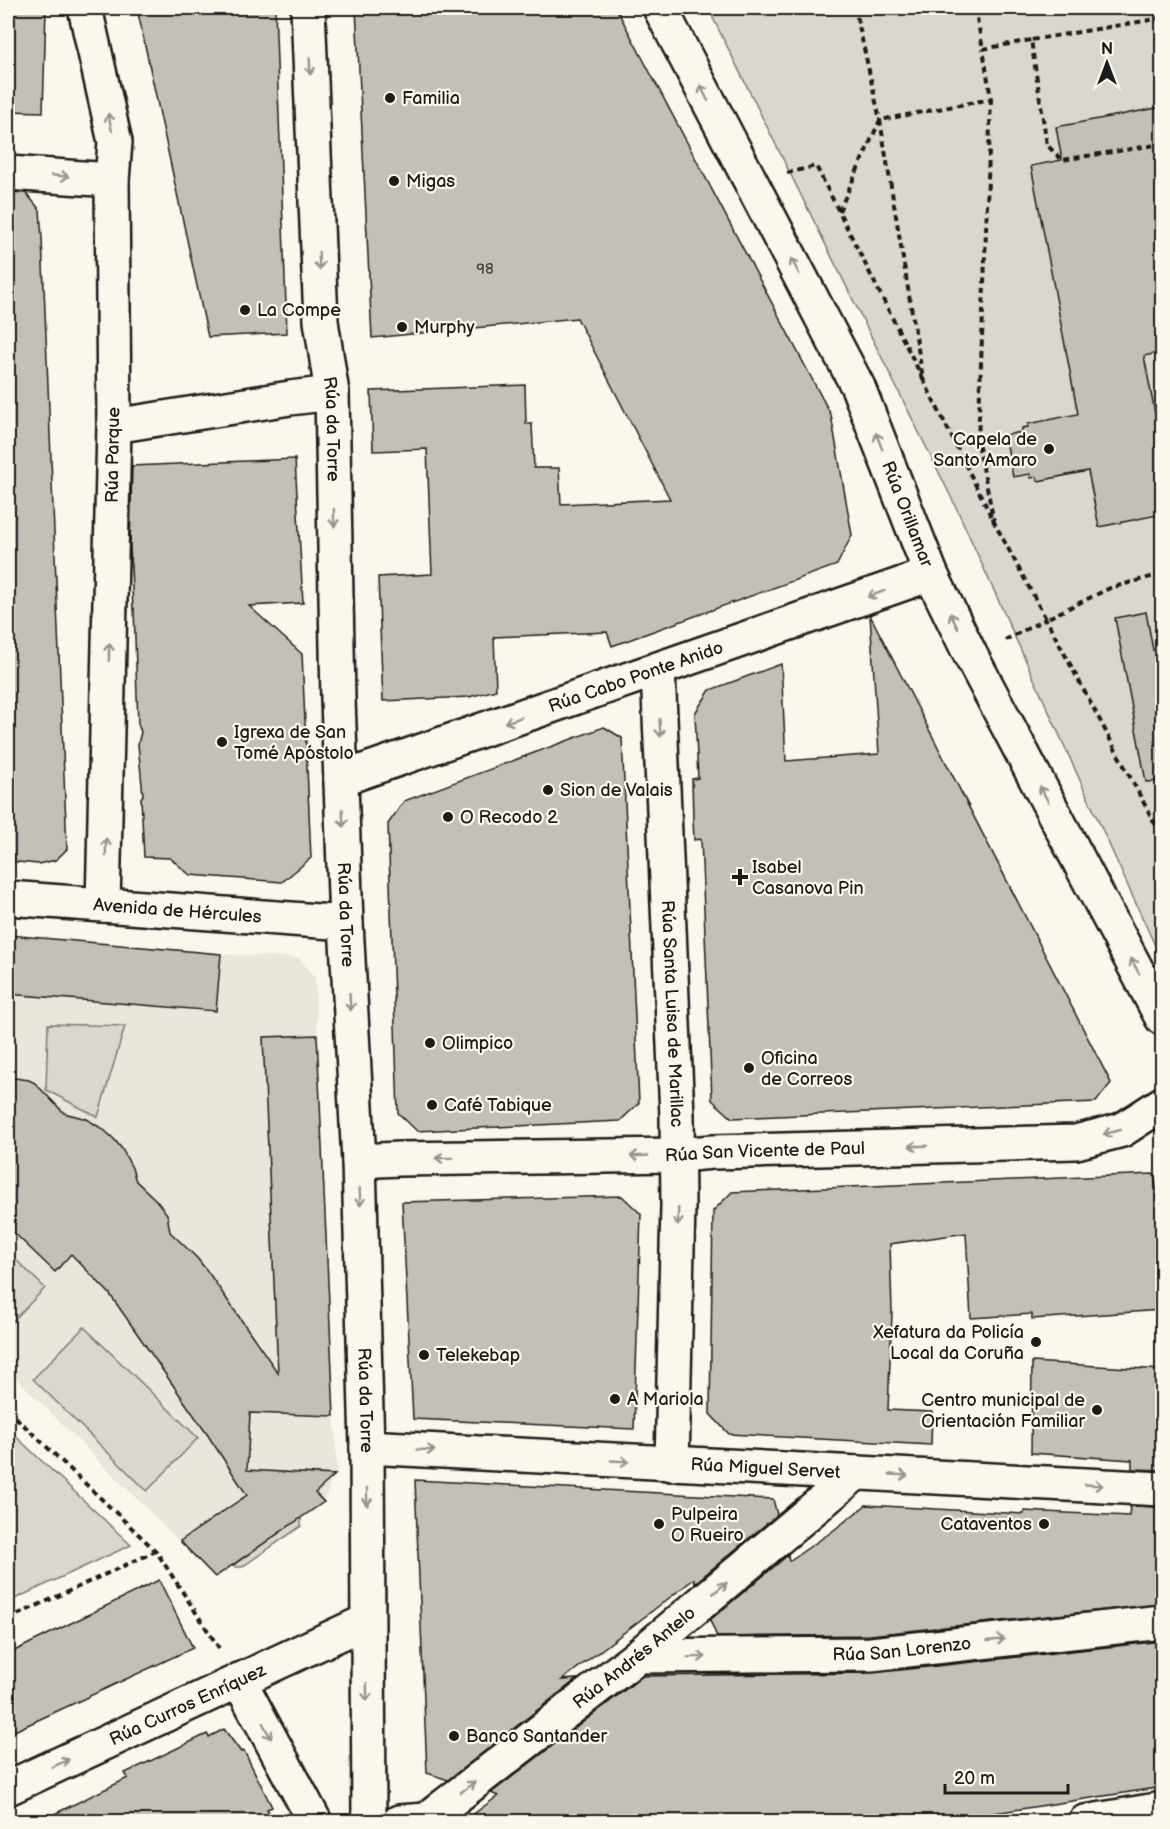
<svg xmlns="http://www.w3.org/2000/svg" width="1170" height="1829" font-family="'Balsamiq Sans',sans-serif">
	<rect width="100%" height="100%" fill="#fbf7ec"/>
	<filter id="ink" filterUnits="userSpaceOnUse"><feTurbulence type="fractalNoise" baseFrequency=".0167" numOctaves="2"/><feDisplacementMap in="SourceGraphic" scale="12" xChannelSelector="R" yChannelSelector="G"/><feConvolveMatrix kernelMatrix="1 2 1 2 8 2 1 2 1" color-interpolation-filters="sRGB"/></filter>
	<g filter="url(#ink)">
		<polygon fill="#eae6dc" points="8,935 221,954 300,958 315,978 337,1473 330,1482 327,1495 322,1500 324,1501 215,1577 8,1370"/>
		<g fill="#dad7ce" stroke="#7b7a75" stroke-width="1.5">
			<polygon points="708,8 1162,8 1162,961 956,507"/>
			<polygon points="48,1024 125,1026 98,1117 46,1090"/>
			<polygon points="8,1252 45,1288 8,1326"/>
			<polygon points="84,1327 198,1438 147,1491 33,1379"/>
			<polygon points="8,1429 131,1545 8,1602"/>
			<polygon points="299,1516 301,1519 301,1526 242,1567 236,1567 234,1565"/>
		</g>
		<g fill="#c3c0b8" stroke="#1c1c1c" stroke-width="1.5">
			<polygon points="8,8 46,8 43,112 8,111"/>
			<polygon points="137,8 275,8 287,333 208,337"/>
			<polygon points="356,8 616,8 831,415 852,535 837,565 612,646 607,632 494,637 496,690 469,697 383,701 378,577 432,574 427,449 373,451 371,391 525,385 526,424 532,424 534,468 559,468 561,504 670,499 577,318 372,338"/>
			<polygon points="1162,107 1162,352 1144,356 1162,450 1162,514 1099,527 1088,471 1038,481 1037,477 1031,478 1030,474 1013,477 1005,435 1022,432 1022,428 1028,427 1028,424 1078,414 1031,166 1062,160 1056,127"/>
			<polygon points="8,192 26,193 40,210 42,239 67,849 56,860 38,864 8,861"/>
			<polygon points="295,459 303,603 249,606 302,654 311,858 282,882 190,875 170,858 144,857 141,798 143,795 138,744 141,732 138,724 134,609 133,610 130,546 132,466"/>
			<polygon points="1146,612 1153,650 1162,648 1162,781 1146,782 1115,618"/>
			<polygon points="870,615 1111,1083 1096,1102 732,1118 712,1100 701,839 694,840 693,820 692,779 698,778 695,713 710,690 781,664 786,761 879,754"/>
			<polygon points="604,727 622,738 639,1103 620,1121 417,1131 398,1113 388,824 404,801"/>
			<polygon points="8,935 221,954 216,1011 8,994"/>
			<polygon points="317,1035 334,1416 250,1413 247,1470 335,1475 315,1493 324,1502 215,1577 180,1541 247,1495 207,1434 109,1293 71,1254 55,1272 8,1227 8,1077 29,1080 35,1083 64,1113 87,1119 104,1130 114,1139 122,1149 132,1168 136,1181 156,1200 167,1214 170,1232 197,1258 208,1272 278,1373 263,1037"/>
			<polygon points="1154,1174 1162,1223 1162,1310 1032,1319 1032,1314 971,1318 966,1233 890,1244 892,1312 888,1410 932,1412 931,1445 729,1434 710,1414 713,1211 732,1192"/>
			<polygon points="622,1196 641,1214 634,1429 413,1419 402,1202"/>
			<polygon points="1032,1362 1162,1370 1162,1470 1132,1469 1132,1460 1031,1453"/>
			<polygon points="415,1480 773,1499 777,1515 695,1583 694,1579 562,1680 577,1679 448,1780 427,1773"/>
			<polygon points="866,1505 1024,1514 1024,1511 1129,1516 1130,1506 1162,1507 1162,1604 870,1635 717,1637 710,1620 788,1555 789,1561 830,1533"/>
			<polygon points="159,1580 193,1648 8,1734 8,1654"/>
			<polygon points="1162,1641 1162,1787 943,1821 464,1821 498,1796 491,1793 643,1676 873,1673"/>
			<polygon points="224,1729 241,1752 244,1751 272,1807 267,1809 274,1821 40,1821 128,1778 125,1773 207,1734 209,1737"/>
		</g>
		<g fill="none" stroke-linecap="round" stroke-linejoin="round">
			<g stroke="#1c1c1c" stroke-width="38">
				<g id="minor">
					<polyline points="85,8 115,142 112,180 114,426 103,905"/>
					<path id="s1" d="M308,8L321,321L332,393L338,699L346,923L359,1161L367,1447L369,1822"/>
					<path id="s2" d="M660,8L858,387L931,574L971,656L1162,1018"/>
					<polyline points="8,173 112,180"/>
					<polyline points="114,426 290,398 332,393"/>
					<path id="s3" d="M658,670L677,1116L678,1205L672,1464"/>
					<path id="s4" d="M341,779L931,574"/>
					<path id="s5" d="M8,898L346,923"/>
					<path id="s6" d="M359,1161L399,1159L678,1155L713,1152L1076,1142L1122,1130L1162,1104"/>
					<path id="s7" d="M367,1447L1162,1489"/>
					<path id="s8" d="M638,1656L871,1654L1162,1622"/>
					<polyline points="239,1680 315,1822"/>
					<path id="s9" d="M8,1788L367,1621"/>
					<path id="s10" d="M399,1822L426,1820L638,1656L856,1473"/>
					<polyline points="1085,1822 1162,1809"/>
				</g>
			</g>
			<g stroke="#1c1c1c" stroke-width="4" stroke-dasharray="6 4.5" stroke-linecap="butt">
				<polyline points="975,8 983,49 1031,40"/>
				<polyline points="1162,18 1031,40 1047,145 1062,160 1162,144"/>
				<polyline points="991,99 978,443 994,522"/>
				<polyline points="787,173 816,166 923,379 880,120 991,99 983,49"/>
				<polyline points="839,211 880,120 855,8"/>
				<polyline points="923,379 994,522 1046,619 1110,588 1162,574"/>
				<polyline points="1005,640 1046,619 1162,837"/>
				<polyline points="8,1410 156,1551 219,1648"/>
				<polyline points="8,1619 156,1551"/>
			</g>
			<use href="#minor" stroke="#fbf7ec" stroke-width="33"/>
		</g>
		<defs><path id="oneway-shaft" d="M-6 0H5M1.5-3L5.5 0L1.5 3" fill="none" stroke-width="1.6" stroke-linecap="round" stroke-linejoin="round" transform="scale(1.5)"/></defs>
		<g stroke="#97948e">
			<use href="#oneway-shaft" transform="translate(310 66) rotate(88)"/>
			<use href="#oneway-shaft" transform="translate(704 93) rotate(-117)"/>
			<use href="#oneway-shaft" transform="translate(110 122) rotate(-102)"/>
			<use href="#oneway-shaft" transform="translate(60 176) rotate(5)"/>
			<use href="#oneway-shaft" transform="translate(319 261) rotate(88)"/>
			<use href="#oneway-shaft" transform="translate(795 266) rotate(-118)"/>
			<use href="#oneway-shaft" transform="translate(879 441) rotate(-111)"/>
			<use href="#oneway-shaft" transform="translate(334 518) rotate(89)"/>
			<use href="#oneway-shaft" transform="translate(876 594) rotate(160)"/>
			<use href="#oneway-shaft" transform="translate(954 621) rotate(-116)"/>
			<use href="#oneway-shaft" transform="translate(109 652) rotate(-89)"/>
			<use href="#oneway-shaft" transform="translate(513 720) rotate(161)"/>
			<use href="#oneway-shaft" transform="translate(660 728) rotate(87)"/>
			<use href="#oneway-shaft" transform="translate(1044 794) rotate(-118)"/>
			<use href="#oneway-shaft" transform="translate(343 818) rotate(87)"/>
			<use href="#oneway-shaft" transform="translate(106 847) rotate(-89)"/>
			<use href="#oneway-shaft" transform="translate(1135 966) rotate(-118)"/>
			<use href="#oneway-shaft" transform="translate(350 1002) rotate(87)"/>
			<use href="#oneway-shaft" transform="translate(1112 1132) rotate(166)"/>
			<use href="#oneway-shaft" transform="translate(918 1146) rotate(178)"/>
			<use href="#oneway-shaft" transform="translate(639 1156) rotate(179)"/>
			<use href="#oneway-shaft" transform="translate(444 1158) rotate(179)"/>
			<use href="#oneway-shaft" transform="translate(360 1197) rotate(88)"/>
			<use href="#oneway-shaft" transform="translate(678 1217) rotate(91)"/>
			<use href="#oneway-shaft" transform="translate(426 1450) rotate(3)"/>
			<use href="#oneway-shaft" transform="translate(620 1461) rotate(3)"/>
			<use href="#oneway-shaft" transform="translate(899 1475) rotate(3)"/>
			<use href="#oneway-shaft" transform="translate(1094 1485) rotate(3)"/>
			<use href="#oneway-shaft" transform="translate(367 1497) rotate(90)"/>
			<use href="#oneway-shaft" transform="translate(720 1588) rotate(-40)"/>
			<use href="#oneway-shaft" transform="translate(996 1640) rotate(-6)"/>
			<use href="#oneway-shaft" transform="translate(697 1657) rotate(-1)"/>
			<use href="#oneway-shaft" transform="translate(367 1692) rotate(89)"/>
			<use href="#oneway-shaft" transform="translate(267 1731) rotate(62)"/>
			<use href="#oneway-shaft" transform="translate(61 1763) rotate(-25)"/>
			<use href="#oneway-shaft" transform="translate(468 1787) rotate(-38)"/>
		</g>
	</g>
	<g fill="#1c1c1c" stroke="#fbf7ec" stroke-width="2">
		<circle cx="390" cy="98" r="6"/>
		<circle cx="394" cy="181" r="6"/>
		<circle cx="245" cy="310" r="6"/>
		<circle cx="402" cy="327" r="6"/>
		<circle cx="1049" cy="449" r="6"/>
		<circle cx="222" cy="742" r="6"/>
		<circle cx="548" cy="790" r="6"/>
		<circle cx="448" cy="817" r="6"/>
		<path d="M737 868h6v6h6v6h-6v6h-6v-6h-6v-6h6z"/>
		<circle cx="430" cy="1043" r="6"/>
		<circle cx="749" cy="1068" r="6"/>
		<circle cx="432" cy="1105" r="6"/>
		<circle cx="1036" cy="1342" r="6"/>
		<circle cx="424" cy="1355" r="6"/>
		<circle cx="615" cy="1399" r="6"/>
		<circle cx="1097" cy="1410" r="6"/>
		<circle cx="659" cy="1524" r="6"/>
		<circle cx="1044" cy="1524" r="6"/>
		<circle cx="454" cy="1736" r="6"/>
	</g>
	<g text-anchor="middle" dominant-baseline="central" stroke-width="4.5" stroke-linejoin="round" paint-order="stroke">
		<g font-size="15" fill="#464543">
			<text x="485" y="269">98</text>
		</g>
		<g font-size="18" fill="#1c1c1c" stroke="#fbf7ec" text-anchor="start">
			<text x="402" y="98">Familia</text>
			<text x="406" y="181">Migas</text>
			<text x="257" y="310">La Compe</text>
			<text x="414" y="327">Murphy</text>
			<text x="1037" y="439" text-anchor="end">Capela de<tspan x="1037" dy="21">Santo Amaro</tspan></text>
			<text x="234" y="732">Igrexa de San<tspan x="234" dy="21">Tomé Apóstolo</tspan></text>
			<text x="560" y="790">Sion de Valais</text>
			<text x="460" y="817">O Recodo 2</text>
			<text x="752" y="867">Isabel<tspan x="752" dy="21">Casanova Pin</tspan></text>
			<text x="442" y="1043">Olimpico</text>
			<text x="761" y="1058">Oficina<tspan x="761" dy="21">de Correos</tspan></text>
			<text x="444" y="1105">Café Tabique</text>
			<text x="1024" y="1332" text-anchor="end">Xefatura da Policía<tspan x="1024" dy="21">Local da Coruña</tspan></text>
			<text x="436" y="1355">Telekebap</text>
			<text x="627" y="1399">A Mariola</text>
			<text x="1085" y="1400" text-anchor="end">Centro municipal de<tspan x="1085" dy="21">Orientación Familiar</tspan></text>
			<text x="671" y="1514">Pulpeira<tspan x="671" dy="21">O Rueiro</tspan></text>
			<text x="1032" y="1524" text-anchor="end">Cataventos</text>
			<text x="466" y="1736">Banco Santander</text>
		</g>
		<g font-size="18" fill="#1c1c1c" stroke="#fbf7ec">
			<text stroke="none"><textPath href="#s1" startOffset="422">Rúa da Torre</textPath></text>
			<text transform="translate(113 455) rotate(-89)">Rúa Parque</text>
			<text stroke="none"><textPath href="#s2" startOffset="564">Rúa Orillamar</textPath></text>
			<text stroke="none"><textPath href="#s4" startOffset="312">Rúa Cabo Ponte Anido</textPath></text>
			<text stroke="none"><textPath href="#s5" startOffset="170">Avenida de Hércules</textPath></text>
			<text stroke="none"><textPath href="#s1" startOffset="908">Rúa da Torre</textPath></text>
			<text stroke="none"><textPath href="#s3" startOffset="344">Rúa Santa Luisa de Marillac</textPath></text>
			<text stroke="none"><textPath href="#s6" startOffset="406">Rúa San Vicente de Paul</textPath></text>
			<text stroke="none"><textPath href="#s1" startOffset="1394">Rúa da Torre</textPath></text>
			<text stroke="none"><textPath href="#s7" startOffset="399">Rúa Miguel Servet</textPath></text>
			<text stroke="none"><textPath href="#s8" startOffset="264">Rúa San Lorenzo</textPath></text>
			<text stroke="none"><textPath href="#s10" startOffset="291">Rúa Andrés Antelo</textPath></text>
			<text stroke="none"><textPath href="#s9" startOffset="198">Rúa Curros Enríquez</textPath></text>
		</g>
	</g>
	<rect width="1170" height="1829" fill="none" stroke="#fbf7ec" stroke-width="30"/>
	<rect x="15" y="15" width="1140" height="1799" fill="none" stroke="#1c1c1c" stroke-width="2" filter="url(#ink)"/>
	<g transform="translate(1107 63)" stroke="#fbf7ec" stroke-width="4.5" paint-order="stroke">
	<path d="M0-4.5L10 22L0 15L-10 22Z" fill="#1c1c1c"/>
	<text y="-9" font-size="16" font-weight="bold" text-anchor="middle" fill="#1c1c1c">N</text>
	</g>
	<path d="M945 1784v9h123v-9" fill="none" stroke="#1c1c1c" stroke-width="3"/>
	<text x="954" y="1784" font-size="18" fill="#1c1c1c" stroke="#fbf7ec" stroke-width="4.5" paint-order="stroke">20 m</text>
</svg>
